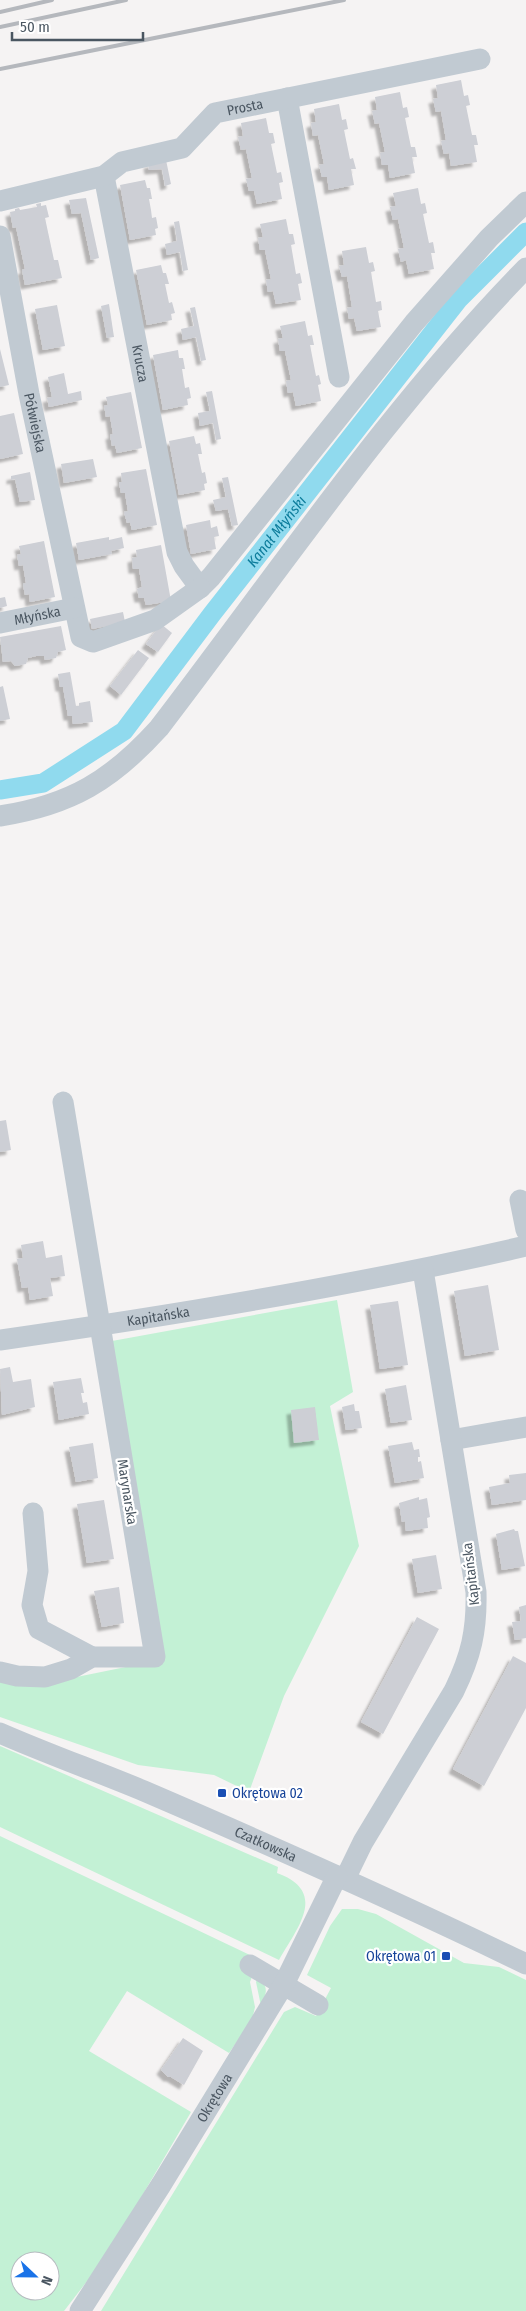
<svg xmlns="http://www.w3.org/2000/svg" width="526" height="2311" font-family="'Fira Sans Condensed',sans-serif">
	<defs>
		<filter id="shadow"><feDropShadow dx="-4.5" dy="4.5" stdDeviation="1" flood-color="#0004"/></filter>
	</defs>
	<rect width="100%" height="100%" fill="#f5f3f3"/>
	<g fill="#c3f1d5" fill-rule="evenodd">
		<polygon points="337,1300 353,1392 330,1406 359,1546 284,1696 249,1792 214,1775 138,1765 0,1717 0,1680 57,1681 160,1660 112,1341"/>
		<path d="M0,1746L278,1867L277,1873C329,1892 297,1928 279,1960L0,1827Z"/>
		<path d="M0,1836L252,1956L253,1974L250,1982L255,2007L252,2020L229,2053L127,1991L89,2051L191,2112L108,2254L64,2311H0ZM20,2261H50V2291H20Z"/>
		<polygon points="342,1909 358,1909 376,1914 464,1963 499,1967 526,1980 526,2311 101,2311 284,2012 295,2007 316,2016 331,1988 307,1975 330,1926"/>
		<path d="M258,1977C269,1988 267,1992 261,2006L256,1982Z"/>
	</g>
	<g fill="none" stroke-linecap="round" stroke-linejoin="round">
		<path stroke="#90daee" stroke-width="19" id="s1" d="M0,790L43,783L124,731L212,614L459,299L526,232"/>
	</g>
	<g fill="#cdcfd5" filter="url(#shadow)">
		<polygon points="461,80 464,96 468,95 470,105 466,106 472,135 476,135 478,145 474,145 477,162 451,166 449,153 444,154 441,141 446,140 441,111 436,112 433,99 438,98 436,85"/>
		<polygon points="400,92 403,108 407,107 409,117 405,118 411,147 415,147 417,157 412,157 415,173 390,178 388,165 382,165 380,153 385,152 379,123 375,124 372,111 377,110 375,97"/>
		<polygon points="339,104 342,120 346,119 348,129 344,130 350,159 353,158 356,169 351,169 354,185 329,190 327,177 322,177 319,165 324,164 318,135 313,136 311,123 316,122 314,109"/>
		<polygon points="266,118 269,133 273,133 275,143 271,144 277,173 281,172 283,182 279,183 282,199 257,204 254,191 249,191 246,179 252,178 246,149 241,150 238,137 243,136 241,123"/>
		<polygon points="166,160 171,184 165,186 162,169 149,170 148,164"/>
		<polygon points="145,180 147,188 150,188 152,199 149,199 151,210 152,218 156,217 158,228 155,229 156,235 130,240 120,185"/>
		<polygon points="418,188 421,204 425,203 427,213 423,214 429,243 433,242 435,253 431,253 434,269 409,274 406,260 401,262 398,249 404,248 398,219 393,220 390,207 396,206 393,193"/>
		<polygon points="86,198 99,258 91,260 81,213 72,214 69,200"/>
		<polygon points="41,203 41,206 46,205 49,217 45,218 54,260 58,260 62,278 25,285 22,270 25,269 16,227 13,228 10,212 15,211 15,209 19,208 20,210 37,207 36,204"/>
		<polygon points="286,219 289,234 293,234 295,244 291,245 296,274 300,273 302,283 298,284 301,300 276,304 273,291 268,292 266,280 271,279 265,250 260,250 258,238 263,237 260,224"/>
		<polygon points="179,221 188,270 183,271 180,252 167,255 165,244 177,241 174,222"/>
		<polygon points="366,247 369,263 373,262 375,271 371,272 376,302 381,301 382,310 378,311 381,327 357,331 354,318 349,319 347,308 352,307 347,276 342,277 339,266 344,265 342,251"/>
		<polygon points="161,265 163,273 166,273 169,284 165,284 169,303 172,302 175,313 171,314 172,320 147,325 136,270"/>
		<polygon points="109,304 114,337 107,338 101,306"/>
		<polygon points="57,305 65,346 43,350 35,309"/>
		<polygon points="195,307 206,360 201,361 196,337 183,340 181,329 194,326 190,308"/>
		<polygon points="305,321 308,336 312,335 314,345 310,345 316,376 319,375 321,384 318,385 321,401 296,406 293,392 288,393 286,381 291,380 285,351 280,351 278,339 283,338 280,326"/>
		<polygon points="0,349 9,385 0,387"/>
		<polygon points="178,350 179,358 183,358 185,369 182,369 185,388 189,387 191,398 187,399 188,405 163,410 153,355"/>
		<polygon points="64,373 68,394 81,391 82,400 49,407 47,398 52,397 48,377"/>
		<polygon points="212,391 221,439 216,440 213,423 200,426 198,413 210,411 206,392"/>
		<polygon points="131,392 142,448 117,453 115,445 112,446 110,435 113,434 110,416 106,417 105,411 104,406 108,405 106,397"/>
		<polygon points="14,413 23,454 0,459 0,416"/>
		<polygon points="194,436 196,444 200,443 202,454 198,454 202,473 205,472 207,483 204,484 205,490 179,495 169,441"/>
		<polygon points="93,459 97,477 64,483 61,464"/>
		<polygon points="146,469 157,525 132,530 130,522 127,523 124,512 128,511 125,493 121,493 120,488 119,482 122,482 121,473"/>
		<polygon points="30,472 35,500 20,502 15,479 11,480 11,476"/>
		<polygon points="228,477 238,525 232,526 228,509 216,511 213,500 226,497 222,478"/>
		<polygon points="210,520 211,528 217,526 219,536 214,537 216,549 191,554 186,525"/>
		<polygon points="109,537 109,540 122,537 124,548 111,551 112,554 79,560 76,543"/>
		<polygon points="44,541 55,597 30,602 29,594 25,595 24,590 23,584 26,583 23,565 19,566 17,555 21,554 19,546"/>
		<polygon points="161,545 171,601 146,605 144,598 139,598 137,589 142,587 139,569 133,569 132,558 137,557 136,550"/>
		<polygon points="5,597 7,606 0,608 0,598"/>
		<polygon points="123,612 125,622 92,629 90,619"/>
		<polygon points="161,624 172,633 158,652 146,644"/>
		<polygon points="61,626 66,650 58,652 56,658 45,660 44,656 36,656 28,658 26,664 15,666 11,661 3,662 0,637"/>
		<polygon points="138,650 149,658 121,695 110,686"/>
		<polygon points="70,672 76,706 79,706 79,703 90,701 93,722 73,724 72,716 68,716 63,687 60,687 58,674"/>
		<polygon points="3,686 10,719 0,721 0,687"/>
		<polygon points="6,1120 11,1150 0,1152 0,1121"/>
		<polygon points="43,1241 46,1258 62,1255 65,1276 50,1278 53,1296 30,1300 28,1287 22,1288 17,1259 23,1258 21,1245"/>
		<polygon points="488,1285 499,1350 465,1356 454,1291"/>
		<polygon points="398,1301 408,1365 380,1369 370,1305"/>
		<polygon points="10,1367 13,1382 31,1379 35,1407 2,1415 0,1369"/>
		<polygon points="81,1378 84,1393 81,1393 83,1403 87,1402 89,1414 59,1420 53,1382"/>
		<polygon points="406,1385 412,1420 391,1423 385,1389"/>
		<polygon points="354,1404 355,1411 359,1411 362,1428 346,1430 342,1407"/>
		<polygon points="315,1407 319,1440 294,1443 291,1410"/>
		<polygon points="412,1442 414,1450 419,1449 420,1457 418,1457 418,1462 421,1461 424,1478 395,1483 388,1446"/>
		<polygon points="93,1443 98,1478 76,1482 69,1447"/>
		<polygon points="526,1473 526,1500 492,1505 489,1487 510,1483 509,1475"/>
		<polygon points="419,1497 419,1500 427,1498 430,1517 427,1518 428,1528 406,1531 405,1521 402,1522 399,1503"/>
		<polygon points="104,1500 114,1559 87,1563 77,1504"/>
		<polygon points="514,1529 515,1531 518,1531 525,1566 502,1570 496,1534"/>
		<polygon points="436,1555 442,1589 418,1593 412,1559"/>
		<polygon points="119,1587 124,1623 102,1627 94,1591"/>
		<polygon points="526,1605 526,1638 515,1640 512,1622 521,1621 519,1607"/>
		<polygon points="417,1617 439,1629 383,1734 361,1722"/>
		<polygon points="513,1656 526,1663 526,1708 484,1786 453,1769"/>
		<polygon points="183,2038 203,2051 184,2085 171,2077 168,2077 161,2070"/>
	</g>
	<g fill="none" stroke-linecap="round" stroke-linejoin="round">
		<g stroke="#c1cad2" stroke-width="21">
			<polyline points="287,98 339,377"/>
			<path id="s2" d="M104,176L177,552L184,566L200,588L211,577L414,323L489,238L526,202"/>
			<path id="s3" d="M0,201L104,176L122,162L182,148L215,113L480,59"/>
			<path id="s4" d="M0,236L29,394L81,637L93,642L155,620L200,588"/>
			<path id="s5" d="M0,623L74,608"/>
			<path d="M0,816C71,805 112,780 159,728C278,573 389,408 526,268"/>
			<polyline points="520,1200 526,1230"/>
			<path id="s6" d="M0,1340C176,1315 353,1286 526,1246"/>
			<polyline points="451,1440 526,1427"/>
			<polyline points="33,1513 38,1571 32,1605 39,1629 92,1657"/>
			<polyline points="0,1672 17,1676 45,1677 71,1669 92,1657 155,1657 63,1102"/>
			<path id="s7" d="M0,1733C48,1754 96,1771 144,1791C272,1846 400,1903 526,1964"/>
			<path d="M345,1879L363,1842L454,1691C471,1656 477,1631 476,1592L423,1270"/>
			<polyline points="250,1965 318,2005"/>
			<path id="s8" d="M80,2311L161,2185L284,1984L337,1876"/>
		</g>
		<g stroke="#b5b8bd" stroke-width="4">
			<polyline points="0,12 52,0"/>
			<polyline points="0,27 126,0"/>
			<polyline points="0,69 344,0"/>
		</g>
	</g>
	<g fill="#1a4fb4" stroke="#fff" stroke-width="2">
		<rect x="217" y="1788" width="10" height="10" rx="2.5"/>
		<rect x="441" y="1951" width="10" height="10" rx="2.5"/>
	</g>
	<g text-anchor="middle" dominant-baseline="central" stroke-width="4.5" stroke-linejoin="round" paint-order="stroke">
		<g font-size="14" fill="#4a5661" stroke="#fff">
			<text stroke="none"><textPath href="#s3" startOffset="270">Prosta</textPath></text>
			<text stroke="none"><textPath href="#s2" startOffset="191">Krucza</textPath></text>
			<text stroke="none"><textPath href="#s4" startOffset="190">Półwiejska</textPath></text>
			<text stroke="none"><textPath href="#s5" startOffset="38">Młyńska</textPath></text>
			<text stroke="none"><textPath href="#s6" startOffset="160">Kapitańska</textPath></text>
			<text transform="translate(127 1492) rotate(81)">Marynarska</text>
			<text transform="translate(471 1574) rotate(-97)">Kapitańska</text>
			<text stroke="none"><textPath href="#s7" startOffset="288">Czatkowska</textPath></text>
			<text stroke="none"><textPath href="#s8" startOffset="252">Okrętowa</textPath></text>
		</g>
		<g font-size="14" fill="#164399" stroke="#fff" text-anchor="start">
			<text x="232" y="1793">Okrętowa 02</text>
			<text x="436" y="1956" text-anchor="end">Okrętowa 01</text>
		</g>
		<g font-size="15" font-style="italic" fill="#0c7c9b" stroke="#fff">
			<text stroke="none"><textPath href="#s1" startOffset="391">Kanał Młyński</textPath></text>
		</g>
	</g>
	<g transform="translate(35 2276) rotate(112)"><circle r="24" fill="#ffffff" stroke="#b7bbc0"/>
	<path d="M0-4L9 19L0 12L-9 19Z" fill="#1a73e8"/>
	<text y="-8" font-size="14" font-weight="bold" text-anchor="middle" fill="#4a5661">N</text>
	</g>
	<path d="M12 32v8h131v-8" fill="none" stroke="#4a5661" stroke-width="2.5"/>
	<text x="20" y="32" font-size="15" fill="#4a5661" stroke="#ffffff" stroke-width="4" paint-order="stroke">50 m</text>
</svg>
